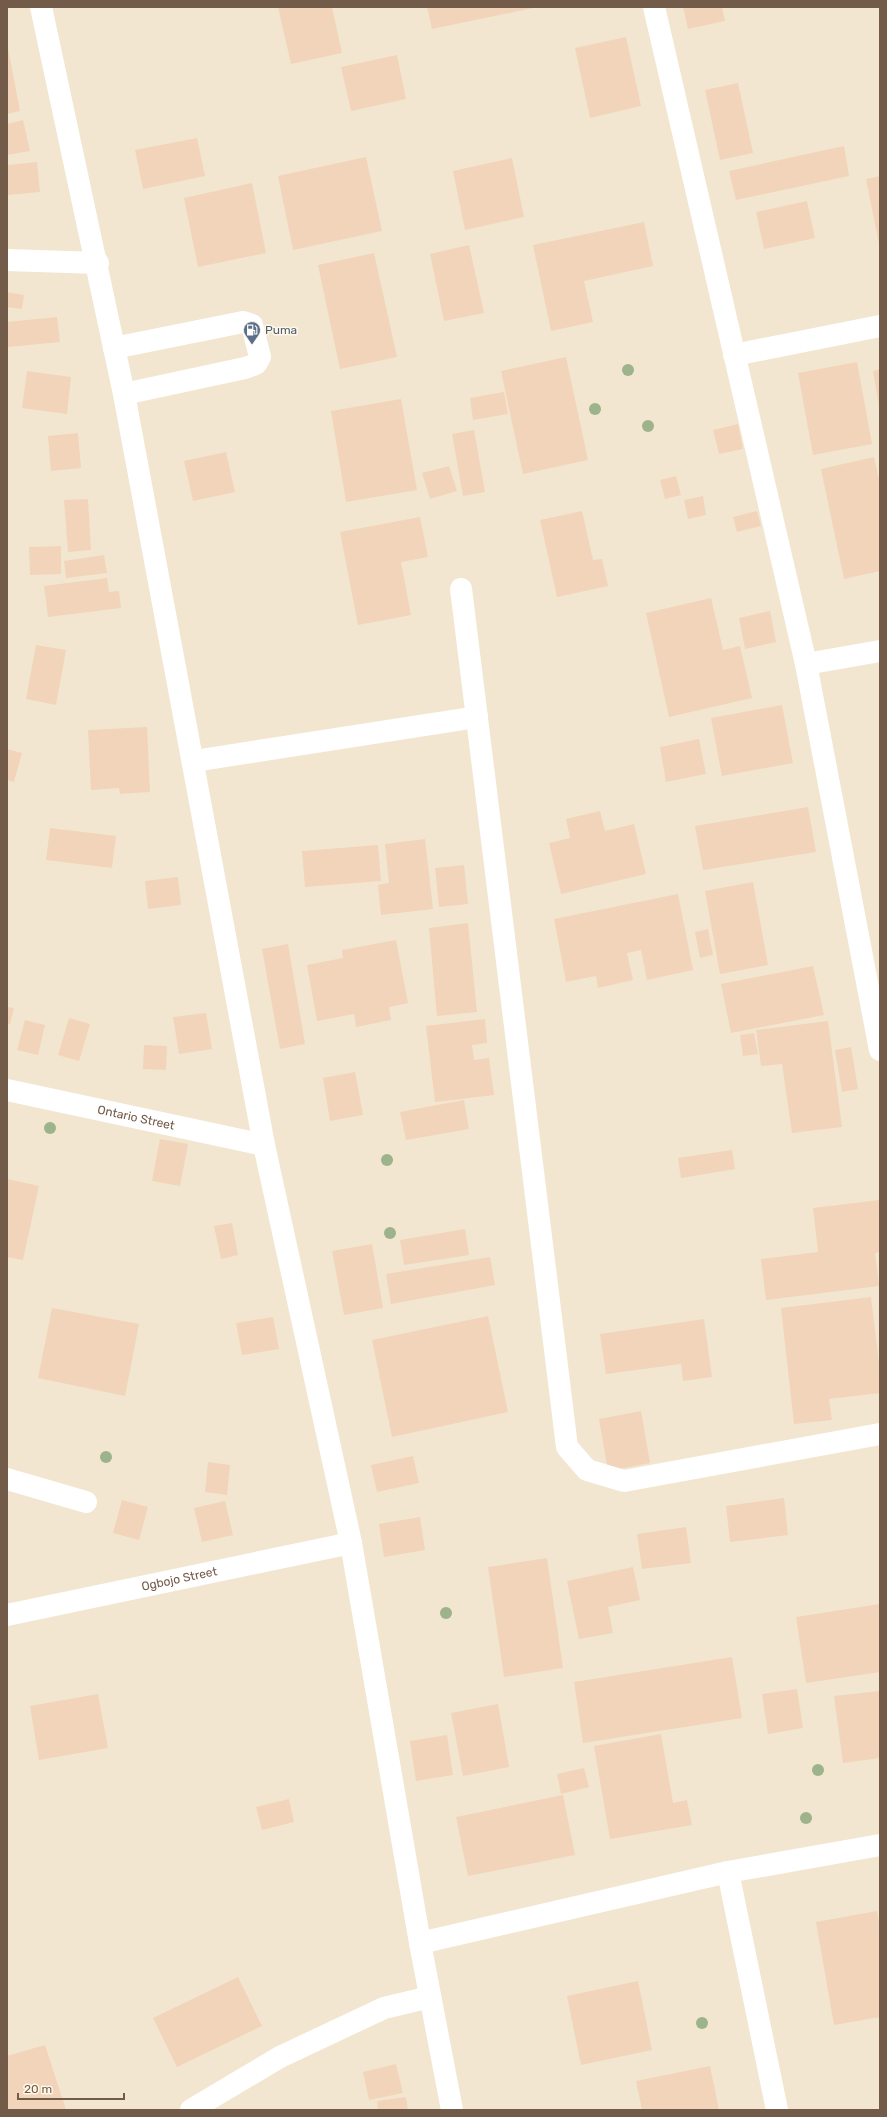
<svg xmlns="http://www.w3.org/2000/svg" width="887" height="2117" font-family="Rubik,sans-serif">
	<rect width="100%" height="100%" fill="#fcf4e2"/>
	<rect fill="#f3e6d0" x="7" y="7" width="873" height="2103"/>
	<g fill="#f1d4ba">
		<polygon points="278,7 332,7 342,53 291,64"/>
		<polygon points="427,7 533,7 533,8 432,29"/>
		<polygon points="683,7 722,7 725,21 688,29"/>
		<polygon points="626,37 641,106 590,118 575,48"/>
		<polygon points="8,48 20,111 7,114 7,49"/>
		<polygon points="397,55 406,99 351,111 341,67"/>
		<polygon points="738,83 753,153 720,160 705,90"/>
		<polygon points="23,120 30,151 7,155 7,124"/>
		<polygon points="197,138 205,176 143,189 135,150"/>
		<polygon points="844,146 849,176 736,200 729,171"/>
		<polygon points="366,157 382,231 293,250 278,176"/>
		<polygon points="512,158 524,217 465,230 453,171"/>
		<polygon points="37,162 40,192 7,195 7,165"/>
		<polygon points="880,176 880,243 879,244 866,179"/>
		<polygon points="252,183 266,253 198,267 184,198"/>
		<polygon points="807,201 815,238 764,249 756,212"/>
		<polygon points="644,222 653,266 584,281 593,322 551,331 533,245"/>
		<polygon points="469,245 484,313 444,321 430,254"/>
		<polygon points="374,253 397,357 340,369 318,265"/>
		<polygon points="7,292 24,295 22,309 7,307"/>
		<polygon points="57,317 60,342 7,347 7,322"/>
		<polygon points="566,357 588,460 523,474 501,371"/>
		<polygon points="857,362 872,444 813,455 798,373"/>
		<polygon points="880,369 880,406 879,406 873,371"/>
		<polygon points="27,371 71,377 67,414 22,408"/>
		<polygon points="504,392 508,414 473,420 470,398"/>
		<polygon points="401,399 417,490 346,502 331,411"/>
		<polygon points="738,424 743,449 719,454 713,430"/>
		<polygon points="474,430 485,492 463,496 452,434"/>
		<polygon points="78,433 81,468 51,471 48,436"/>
		<polygon points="226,452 235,492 193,501 184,461"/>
		<polygon points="874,457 880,484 880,571 844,579 821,469"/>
		<polygon points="449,466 457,491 430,499 422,473"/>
		<polygon points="676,476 681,495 665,499 660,480"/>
		<polygon points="703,496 706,515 688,519 684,500"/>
		<polygon points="88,499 91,550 68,552 64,500"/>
		<polygon points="582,511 593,560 602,559 608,586 557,597 540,520"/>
		<polygon points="757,511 761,526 737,532 733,517"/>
		<polygon points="420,517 428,557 401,562 411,615 358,625 340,532"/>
		<polygon points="61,546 61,574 30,575 29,547"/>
		<polygon points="104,555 107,573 66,578 64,561"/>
		<polygon points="107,578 109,592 119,591 121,608 48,617 44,586"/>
		<polygon points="711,598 723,650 740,646 752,698 669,717 646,613"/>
		<polygon points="770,611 776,642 745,649 739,618"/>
		<polygon points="36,645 66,650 56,705 26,699"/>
		<polygon points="782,705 793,763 722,776 711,718"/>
		<polygon points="147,727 150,792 120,794 119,788 91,790 88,730"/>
		<polygon points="699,739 706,774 666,782 660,747"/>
		<polygon points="7,749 22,753 14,782 7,780"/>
		<polygon points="808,807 816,852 703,870 695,826"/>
		<polygon points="600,811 605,831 634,824 646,874 561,894 549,843 570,838 566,819"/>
		<polygon points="50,828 116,836 112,868 46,860"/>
		<polygon points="425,839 433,909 381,915 378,885 389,883 385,844"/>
		<polygon points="378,845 381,881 305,887 302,851"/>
		<polygon points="464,865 468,904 439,907 435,868"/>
		<polygon points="178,877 181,905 148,909 145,881"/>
		<polygon points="753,882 768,965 720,974 705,891"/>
		<polygon points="678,894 693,970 647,980 641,950 627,953 633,980 598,988 596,976 566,982 554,919"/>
		<polygon points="468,923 477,1012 437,1016 429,928"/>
		<polygon points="708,929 713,955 700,958 695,932"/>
		<polygon points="396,940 408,1003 389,1007 391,1020 356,1027 354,1014 317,1021 307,965 343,958 342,950"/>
		<polygon points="288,944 305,1044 280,1049 262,949"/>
		<polygon points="813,966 824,1015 731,1033 721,984"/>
		<polygon points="7,1007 14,1008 10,1024 7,1024"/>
		<polygon points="206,1013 212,1049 179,1054 173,1017"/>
		<polygon points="69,1018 90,1024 79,1061 58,1055"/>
		<polygon points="485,1019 487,1043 472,1045 474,1060 489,1058 494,1095 435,1102 426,1026"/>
		<polygon points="25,1020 45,1025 38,1055 17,1050"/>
		<polygon points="828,1021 842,1127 792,1133 782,1064 761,1066 756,1030"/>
		<polygon points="754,1033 758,1054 743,1056 740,1035"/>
		<polygon points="144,1045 167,1046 166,1070 143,1069"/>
		<polygon points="851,1047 858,1089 842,1092 835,1050"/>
		<polygon points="355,1072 363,1115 330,1121 323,1078"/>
		<polygon points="464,1100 469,1129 406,1140 400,1112"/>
		<polygon points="160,1139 188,1144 180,1186 152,1181"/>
		<polygon points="732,1150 735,1169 681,1178 678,1158"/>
		<polygon points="7,1179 39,1186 23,1260 7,1257"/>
		<polygon points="879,1200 880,1252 875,1253 879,1286 766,1300 761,1259 818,1252 813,1208"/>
		<polygon points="232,1223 238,1255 221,1259 214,1226"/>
		<polygon points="465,1229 469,1255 404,1265 400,1240"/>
		<polygon points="372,1244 383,1308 344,1315 332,1251"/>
		<polygon points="490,1257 495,1285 391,1304 386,1274"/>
		<polygon points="871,1297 880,1371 880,1393 829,1399 832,1420 794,1424 781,1308"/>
		<polygon points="52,1308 139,1324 125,1396 38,1378"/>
		<polygon points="488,1316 508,1412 392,1437 372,1340"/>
		<polygon points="273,1317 279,1349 242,1355 236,1323"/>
		<polygon points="704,1319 712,1377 683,1381 681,1364 606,1374 600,1334"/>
		<polygon points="641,1411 650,1463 608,1471 599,1419"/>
		<polygon points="413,1456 419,1483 377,1492 371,1465"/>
		<polygon points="208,1462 230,1465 227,1495 205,1492"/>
		<polygon points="784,1498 788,1535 730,1542 726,1506"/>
		<polygon points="122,1500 148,1507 139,1540 113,1533"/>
		<polygon points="225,1501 233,1535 202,1542 194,1508"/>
		<polygon points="420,1517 425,1550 384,1557 379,1524"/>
		<polygon points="686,1527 691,1563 642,1569 637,1534"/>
		<polygon points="547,1558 563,1668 504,1677 488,1567"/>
		<polygon points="633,1567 640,1600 608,1607 613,1633 579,1639 567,1581"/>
		<polygon points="880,1604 880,1672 806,1683 796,1617"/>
		<polygon points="732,1657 742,1718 583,1743 574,1682"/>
		<polygon points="797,1689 803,1728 768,1734 762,1694"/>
		<polygon points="880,1691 880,1758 843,1763 834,1696"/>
		<polygon points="98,1694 108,1748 39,1760 30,1706"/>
		<polygon points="498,1704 509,1767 463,1776 451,1713"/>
		<polygon points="661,1734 673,1803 687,1800 692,1825 610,1839 594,1746"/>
		<polygon points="447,1735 453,1775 416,1781 410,1741"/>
		<polygon points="584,1768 589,1787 561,1794 557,1774"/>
		<polygon points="563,1795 575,1855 468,1876 456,1817"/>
		<polygon points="289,1799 294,1822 262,1830 256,1807"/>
		<polygon points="877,1911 880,1929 880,2017 834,2025 816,1922"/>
		<polygon points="238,1977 262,2026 177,2067 153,2018"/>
		<polygon points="638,1981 652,2050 581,2065 567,1996"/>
		<polygon points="45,2045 66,2110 7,2110 7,2056"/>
		<polygon points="396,2064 403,2093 369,2100 363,2072"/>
		<polygon points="710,2066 719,2110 642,2110 636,2081"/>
		<polygon points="406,2097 408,2110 378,2110 377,2101"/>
	</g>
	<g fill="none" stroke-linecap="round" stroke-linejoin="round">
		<g stroke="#fff" stroke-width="22">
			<polyline points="41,7 124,394 264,1145 351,1543 420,1943 452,2110"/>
			<polyline points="654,7 806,664 880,1050"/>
			<polyline points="7,260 98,263"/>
			<polyline points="114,348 243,322 252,325 260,357 256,364 245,368 124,394"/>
			<polyline points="734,355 880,326"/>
			<polyline points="461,589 567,1447 587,1470 624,1481 880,1434"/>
			<polyline points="806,664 880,651"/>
			<polyline points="194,761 477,717"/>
			<path id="s1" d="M7,1090L264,1145"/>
			<polyline points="7,1479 86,1502"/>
			<path id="s2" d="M7,1615L351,1543"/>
			<polyline points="728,1872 777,2110"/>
			<polyline points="420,1943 728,1872 880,1845"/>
			<polyline points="191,2110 280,2057 384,2008 430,1997"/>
		</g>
	</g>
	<g fill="#9db38b">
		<circle cx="628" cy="370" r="6"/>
		<circle cx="595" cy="409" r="6"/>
		<circle cx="648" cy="426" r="6"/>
		<circle cx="50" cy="1128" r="6"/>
		<circle cx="387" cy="1160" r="6"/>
		<circle cx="390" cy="1233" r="6"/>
		<circle cx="106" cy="1457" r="6"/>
		<circle cx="446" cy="1613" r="6"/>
		<circle cx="818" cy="1770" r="6"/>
		<circle cx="806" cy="1818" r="6"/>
		<circle cx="702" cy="2023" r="6"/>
	</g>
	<defs>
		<g id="fuel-pin" transform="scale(0.9)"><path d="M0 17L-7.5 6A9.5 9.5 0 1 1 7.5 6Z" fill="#5c6f8a" stroke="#fff8e8"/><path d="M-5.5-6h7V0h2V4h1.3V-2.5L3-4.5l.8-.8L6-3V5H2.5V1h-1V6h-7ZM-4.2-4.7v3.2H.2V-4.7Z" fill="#fff"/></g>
	</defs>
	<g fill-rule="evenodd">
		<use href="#fuel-pin" x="252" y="330"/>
	</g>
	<g text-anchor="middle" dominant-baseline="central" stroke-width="3" stroke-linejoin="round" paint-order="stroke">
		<g font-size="12" fill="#4e5e75" stroke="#fff8e8" text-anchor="start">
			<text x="265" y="330">Puma</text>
		</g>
		<g font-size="12" fill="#735b49" stroke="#fff8e8">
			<text stroke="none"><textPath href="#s1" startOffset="132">Ontario Street</textPath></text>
			<text stroke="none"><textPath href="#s2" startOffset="176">Ogbojo Street</textPath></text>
		</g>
	</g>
	<rect width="887" height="2117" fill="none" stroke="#735b49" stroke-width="16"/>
	<path d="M18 2093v6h106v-6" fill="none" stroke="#735b49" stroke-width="2"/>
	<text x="24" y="2093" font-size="12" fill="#735b49" stroke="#fff8e8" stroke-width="3" paint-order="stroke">20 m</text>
</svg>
